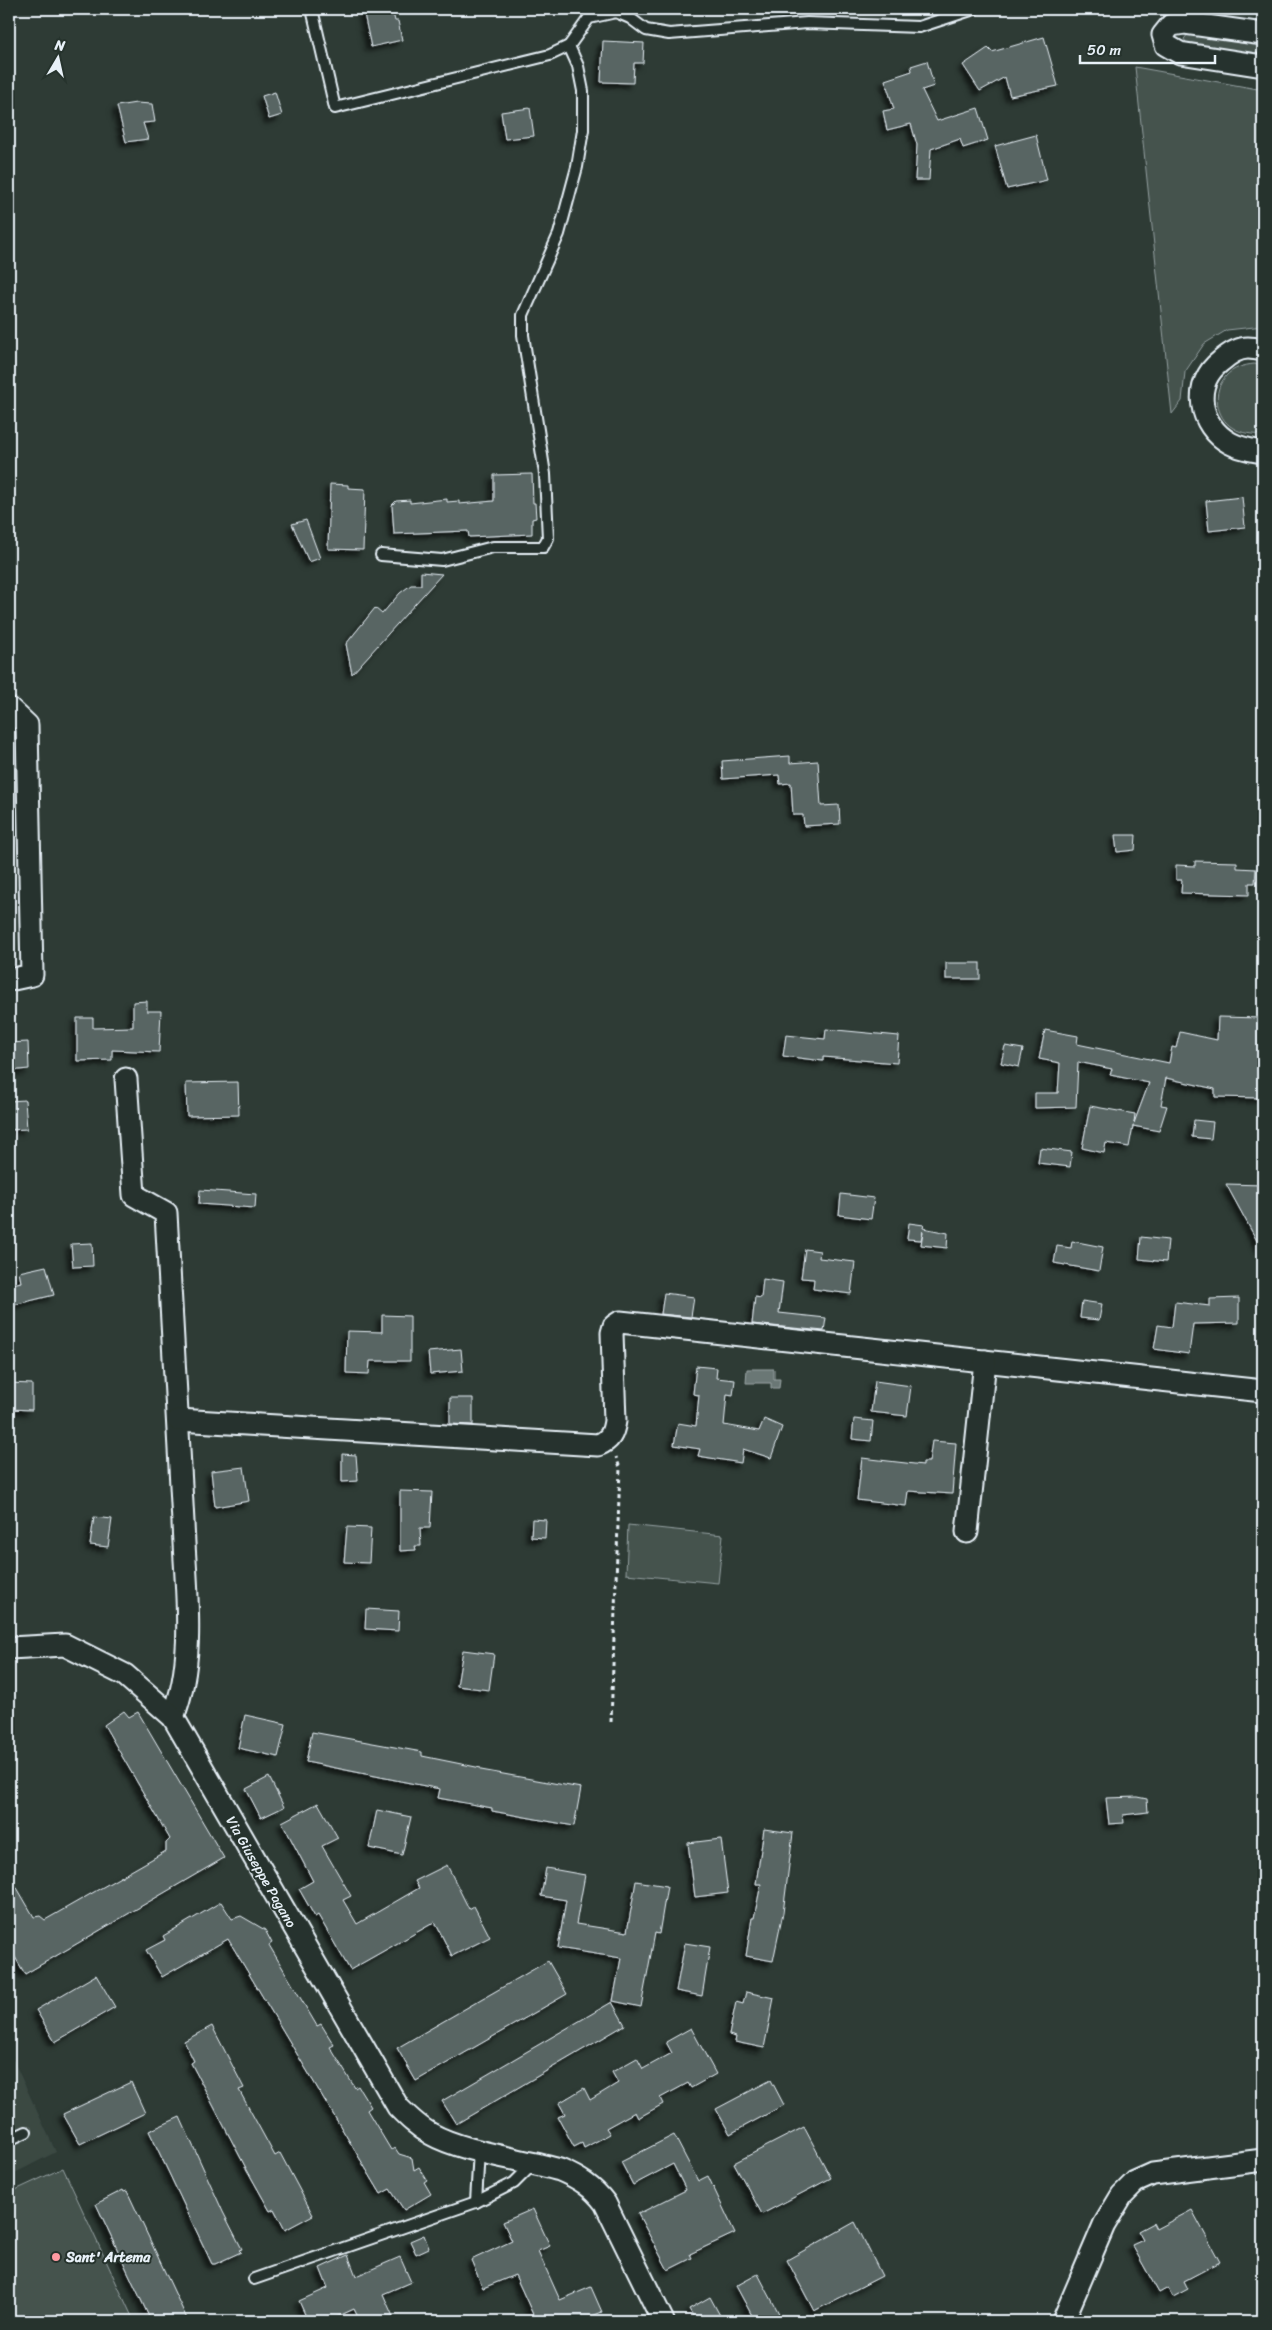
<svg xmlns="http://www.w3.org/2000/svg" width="1272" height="2330" font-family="Sriracha,sans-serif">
	<defs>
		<filter id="shadow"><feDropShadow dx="-4.5" dy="4.5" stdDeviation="2.5" flood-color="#0009"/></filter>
	</defs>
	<rect width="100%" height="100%" fill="#2e3b35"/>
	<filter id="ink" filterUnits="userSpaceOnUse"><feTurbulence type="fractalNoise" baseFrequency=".02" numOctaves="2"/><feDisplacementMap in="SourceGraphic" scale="10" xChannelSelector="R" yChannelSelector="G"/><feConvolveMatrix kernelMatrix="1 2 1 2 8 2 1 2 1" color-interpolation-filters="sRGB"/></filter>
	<g filter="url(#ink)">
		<polygon fill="#3b4843" points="9,2051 56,2152 9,2176"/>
		<g fill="#45524e" stroke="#96a2a3">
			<polygon points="1189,33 1263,44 1263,55 1187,44 1184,39"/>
			<polygon points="1135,67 1263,90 1263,326 1227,330 1204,344 1185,372 1182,401 1172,414"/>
			<path d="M1254,364L1263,365V435C1253,434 1242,434 1233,428C1215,417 1212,391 1226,376C1233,368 1244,365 1254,364Z"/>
			<polygon points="628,1525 723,1535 718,1583 626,1574"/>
			<polygon points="63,2168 134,2321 9,2321 9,2193"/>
		</g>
		<polygon fill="#6b7775" stroke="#9da8a9" points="747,1369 774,1369 774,1379 780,1379 779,1388 771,1388 771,1383 746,1383"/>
		<g fill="#596563" stroke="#e8f1f8" filter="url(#shadow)">
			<polygon points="363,9 392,9 395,21 398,21 402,40 371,47"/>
			<polygon points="1044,37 1058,86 1010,96 1005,77 980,91 963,65 988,48 992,52"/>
			<polygon points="603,41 644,43 643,63 634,63 633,83 601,82"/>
			<polygon points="927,61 934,86 922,90 937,121 978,108 988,140 963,148 960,139 931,149 929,180 915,180 917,145 911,124 887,130 883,111 894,109 885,80 912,71 911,66"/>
			<polygon points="275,92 282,115 269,119 262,96"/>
			<polygon points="136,103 152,104 155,122 143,123 148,139 126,142 117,106"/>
			<polygon points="530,108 534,136 505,139 501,112"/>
			<polygon points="1036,135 1047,180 1007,189 995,146"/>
			<polygon points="532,474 533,503 535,503 536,518 532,519 532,534 469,537 468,531 394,534 392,505 396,501 410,500 410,503 447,499 447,502 459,501 459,504 494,501 494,475"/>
			<polygon points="330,484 348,485 348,488 365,489 363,550 328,549"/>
			<polygon points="1242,497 1245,527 1209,531 1206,501"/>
			<polygon points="306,520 320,558 309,562 292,524"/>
			<polygon points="421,572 442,574 352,674 346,644 375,608 382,614 400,593 411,585 421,585"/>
			<polygon points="790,756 790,763 818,761 821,806 839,805 840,824 804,826 803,815 793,815 791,783 780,784 779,775 723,779 722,761"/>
			<polygon points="1115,835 1136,835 1135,850 1117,852"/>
			<polygon points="1195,861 1237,862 1237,868 1256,869 1255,883 1249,883 1249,895 1181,893 1182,880 1176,880 1176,865 1195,866"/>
			<rect x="946" y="963" width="34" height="16"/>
			<polygon points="147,1001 147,1011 161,1011 159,1052 112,1050 112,1060 77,1061 77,1018 93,1018 93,1028 133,1027 133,1002"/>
			<polygon points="1218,1017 1263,1018 1263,1098 1215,1097 1215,1089 1166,1078 1161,1105 1167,1106 1159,1131 1133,1126 1129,1147 1106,1143 1104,1153 1082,1148 1090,1106 1135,1114 1134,1123 1149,1083 1110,1075 1112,1069 1078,1062 1076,1107 1035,1108 1035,1093 1058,1093 1060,1063 1039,1059 1045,1030 1078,1036 1077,1044 1169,1063 1172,1047 1176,1048 1180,1032 1217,1040"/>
			<polygon points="826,1029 899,1036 897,1063 823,1057 823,1061 783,1056 786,1035 825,1039"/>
			<polygon points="28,1042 29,1069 9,1071 9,1043"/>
			<polygon points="1005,1046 1023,1049 1019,1067 1001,1063"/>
			<polygon points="238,1082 239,1115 187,1116 186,1083"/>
			<polygon points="25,1100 27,1129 9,1130 9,1101"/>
			<polygon points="1194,1120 1213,1122 1211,1139 1192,1137"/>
			<polygon points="1040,1148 1072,1152 1070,1167 1038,1163"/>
			<polygon points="1226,1184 1263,1185 1262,1250"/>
			<polygon points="200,1190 256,1194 255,1208 199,1204"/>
			<polygon points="841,1194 874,1198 871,1219 839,1215"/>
			<polygon points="909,1223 924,1225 923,1228 948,1233 947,1248 921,1245 923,1231 921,1240 907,1239"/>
			<polygon points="1141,1237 1168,1240 1166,1262 1139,1259"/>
			<polygon points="1072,1241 1103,1247 1099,1271 1054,1263 1057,1246 1071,1248"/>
			<polygon points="92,1243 93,1266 73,1267 71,1244"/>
			<polygon points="805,1249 820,1251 819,1258 855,1262 851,1294 813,1289 814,1279 801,1278"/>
			<polygon points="46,1266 54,1295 9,1306 9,1285 21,1282 19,1272"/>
			<polygon points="763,1279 783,1282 779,1313 826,1318 824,1331 752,1324 755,1297 761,1298"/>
			<polygon points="664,1293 694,1297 691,1317 661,1314"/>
			<polygon points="1239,1298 1239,1323 1193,1324 1189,1354 1154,1349 1158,1325 1172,1327 1175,1302 1210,1306 1210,1299"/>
			<polygon points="1082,1301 1102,1304 1099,1320 1080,1318"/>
			<polygon points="382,1315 410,1316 410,1361 370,1361 369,1374 346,1373 347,1331 382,1332"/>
			<polygon points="461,1349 463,1371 430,1374 428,1352"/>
			<polygon points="696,1366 717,1368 716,1378 735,1380 733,1395 727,1394 724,1425 759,1431 764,1419 782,1427 771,1458 743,1449 741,1463 698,1456 700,1449 674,1445 678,1423 696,1426 699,1395 693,1394"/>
			<polygon points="875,1381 911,1386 907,1416 871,1412"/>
			<polygon points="9,1383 32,1384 32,1410 9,1409"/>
			<polygon points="450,1398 473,1398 473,1425 450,1424"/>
			<polygon points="854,1419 873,1421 871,1441 852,1439"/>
			<polygon points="932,1441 956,1443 952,1494 908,1491 906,1506 857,1500 862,1458 923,1465 923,1462 929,1462"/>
			<polygon points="342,1454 356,1455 358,1481 342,1482"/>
			<polygon points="244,1467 249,1501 215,1507 211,1471"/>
			<polygon points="400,1491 432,1492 430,1528 420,1528 421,1546 415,1546 416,1550 400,1551"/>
			<polygon points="94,1517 112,1519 108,1547 90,1545"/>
			<polygon points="532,1519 546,1520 545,1538 531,1537"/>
			<polygon points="347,1527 371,1528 369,1563 344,1562"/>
			<polygon points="366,1609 399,1611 398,1631 365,1629"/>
			<polygon points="463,1650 494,1654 489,1690 457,1686"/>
			<polygon points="124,1711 129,1717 138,1712 224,1858 25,1974 9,1947 9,1874 34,1917 40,1916 45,1920 166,1851 166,1843 170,1839 104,1725"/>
			<polygon points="245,1715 286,1724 278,1757 238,1748"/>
			<polygon points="312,1732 422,1752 422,1756 481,1768 481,1770 581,1788 574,1826 492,1811 492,1808 438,1798 440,1789 306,1762"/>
			<polygon points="269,1777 284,1807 261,1818 246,1789"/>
			<polygon points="1137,1797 1147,1799 1148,1812 1123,1815 1124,1823 1109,1824 1106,1798"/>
			<polygon points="318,1803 338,1838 322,1846 351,1896 343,1900 357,1924 419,1888 415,1881 447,1865 469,1909 474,1906 490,1937 452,1956 435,1922 350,1970 318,1915 315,1917 299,1889 313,1881 282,1822"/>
			<polygon points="377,1810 411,1817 402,1855 369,1848"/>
			<polygon points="764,1829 793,1833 783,1913 773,1961 746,1956 752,1918 754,1918 761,1884 756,1884"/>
			<polygon points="721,1839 728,1893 695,1897 688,1843"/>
			<polygon points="546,1868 585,1875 576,1924 627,1932 636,1881 667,1886 659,1934 655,1933 641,2007 613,2001 621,1958 558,1948 566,1900 541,1896"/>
			<polygon points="221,1902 232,1919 241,1916 265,1930 272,1943 269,1945 317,2026 321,2024 334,2045 330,2047 355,2088 358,2086 371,2107 367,2110 391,2150 395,2148 399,2154 412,2158 414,2170 419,2167 427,2180 424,2182 431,2194 404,2210 390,2189 381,2194 228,1939 162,1977 146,1950 165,1940 163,1936"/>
			<polygon points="685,1943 710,1947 702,1996 676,1991"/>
			<polygon points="548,1961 567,1994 416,2081 397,2048"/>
			<polygon points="96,1975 115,2007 55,2042 36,2010"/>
			<polygon points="746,1992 774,1998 764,2048 735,2042 736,2037 729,2035 736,2002 743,2004"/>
			<polygon points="612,2002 625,2025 456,2124 442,2101"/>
			<polygon points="212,2026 244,2088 239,2090 275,2156 280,2153 313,2215 285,2230 274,2209 270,2211 247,2170 191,2063 194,2061 184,2041"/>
			<polygon points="691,2028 716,2074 691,2088 688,2083 660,2098 663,2104 638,2118 635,2112 606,2128 610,2134 584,2148 582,2143 574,2147 558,2117 565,2114 559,2103 584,2088 590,2100 618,2083 612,2072 637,2058 643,2069 672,2053 666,2042"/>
			<polygon points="771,2080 784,2105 730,2134 716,2109"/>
			<polygon points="131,2082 145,2113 80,2144 63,2114"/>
			<polygon points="180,2117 223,2212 242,2249 239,2250 241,2252 215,2264 212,2264 149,2131"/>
			<polygon points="804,2127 831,2178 762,2214 734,2163"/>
			<polygon points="674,2135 698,2181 708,2176 735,2233 690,2254 692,2258 668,2270 638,2214 686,2190 673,2164 633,2185 621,2162"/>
			<polygon points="123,2190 124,2192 127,2191 188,2321 151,2321 96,2204"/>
			<polygon points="533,2209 550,2246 538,2251 560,2300 591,2287 602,2312 580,2321 536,2321 515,2275 483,2288 471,2260 512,2241 503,2222"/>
			<polygon points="1192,2210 1220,2262 1184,2281 1188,2289 1173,2297 1168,2288 1159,2293 1132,2245 1143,2240 1138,2231 1153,2223 1156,2229"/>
			<polygon points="855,2222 882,2276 814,2311 787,2260"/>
			<polygon points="424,2235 429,2248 416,2254 410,2241"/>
			<polygon points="348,2255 356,2276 400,2257 411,2282 383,2294 395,2321 360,2321 354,2309 328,2321 308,2321 299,2301 328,2288 320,2268"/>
			<polygon points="758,2274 783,2321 755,2321 736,2286"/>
			<polygon points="710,2297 723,2321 696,2321 689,2309"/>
		</g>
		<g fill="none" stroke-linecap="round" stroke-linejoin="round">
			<g stroke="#e8f1f8" stroke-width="14">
				<g id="service">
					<polyline points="312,9 335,108 550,55 569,46 589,18 616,12 630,18 646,30 669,34 807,23 919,27 974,9"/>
					<polyline points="381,555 442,560 493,547 543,547 548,538 545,474 523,335 523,315 559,234 577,167 583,130 583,91 578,66 569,46"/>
					<polyline points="9,2140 26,2132"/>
					<polyline points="476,2202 479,2150"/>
					<polyline points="254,2279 476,2202 514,2183 534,2163"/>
				</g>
			</g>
			<g stroke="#e8f1f8" stroke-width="25">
				<g id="minor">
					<polyline points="1263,34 1185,23 1171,25 1163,35 1166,45 1180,53 1263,66"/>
					<path d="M1263,350C1258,349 1253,348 1248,348C1238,348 1229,354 1221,361C1191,384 1199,426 1230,443C1241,449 1252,450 1263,452"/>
					<polyline points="9,708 27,725 32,975 9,980"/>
					<path d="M126,1079L134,1195L166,1213C172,1316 178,1419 183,1522C185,1585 197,1657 173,1717"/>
					<path d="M178,1420L598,1445C610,1440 613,1434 615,1421L612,1333L614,1326L620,1322L1263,1391"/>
					<polyline points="967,1532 985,1361"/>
					<path d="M9,1648L65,1645L125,1675L173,1717L398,2107C408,2117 418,2127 431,2134C463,2152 522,2159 560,2170C579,2178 593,2187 605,2203L663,2321"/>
					<polyline points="1063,2321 1104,2225 1122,2195 1135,2182 1153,2174 1263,2160"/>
				</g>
			</g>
			<polyline stroke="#e8f1f8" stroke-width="3" stroke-dasharray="4 4" stroke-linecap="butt" points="611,1722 620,1468 616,1457"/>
			<use href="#service" stroke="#26332d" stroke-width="10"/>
			<use href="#minor" stroke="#26332d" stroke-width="21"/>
		</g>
	</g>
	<circle fill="#ff9aa2" stroke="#26332d" stroke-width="2" cx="56" cy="2257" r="5"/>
	<g text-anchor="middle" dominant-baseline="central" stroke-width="4" stroke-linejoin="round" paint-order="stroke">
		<g font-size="14" fill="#e8f1f8" stroke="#26332d">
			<text transform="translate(261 1872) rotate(60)">Via Giuseppe Pagano</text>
		</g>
		<g font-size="14" font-weight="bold" fill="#e8f1f8" stroke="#26332d" text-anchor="start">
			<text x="66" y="2257">Sant' Artema</text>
		</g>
	</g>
	<rect width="1272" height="2330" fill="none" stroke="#26332d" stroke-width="30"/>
	<rect x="15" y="15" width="1242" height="2300" fill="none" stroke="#e8f1f8" stroke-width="2" filter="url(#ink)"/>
	<g transform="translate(58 58) rotate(9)" stroke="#26332d" stroke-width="4" paint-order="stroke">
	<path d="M0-4L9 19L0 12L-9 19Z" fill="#e8f1f8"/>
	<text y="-8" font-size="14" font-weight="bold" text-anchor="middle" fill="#e8f1f8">N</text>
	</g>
	<path d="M1080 55v8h135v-8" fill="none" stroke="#e8f1f8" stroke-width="2.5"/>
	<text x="1087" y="55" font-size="15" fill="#e8f1f8" stroke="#26332d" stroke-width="4" paint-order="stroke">50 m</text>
</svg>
